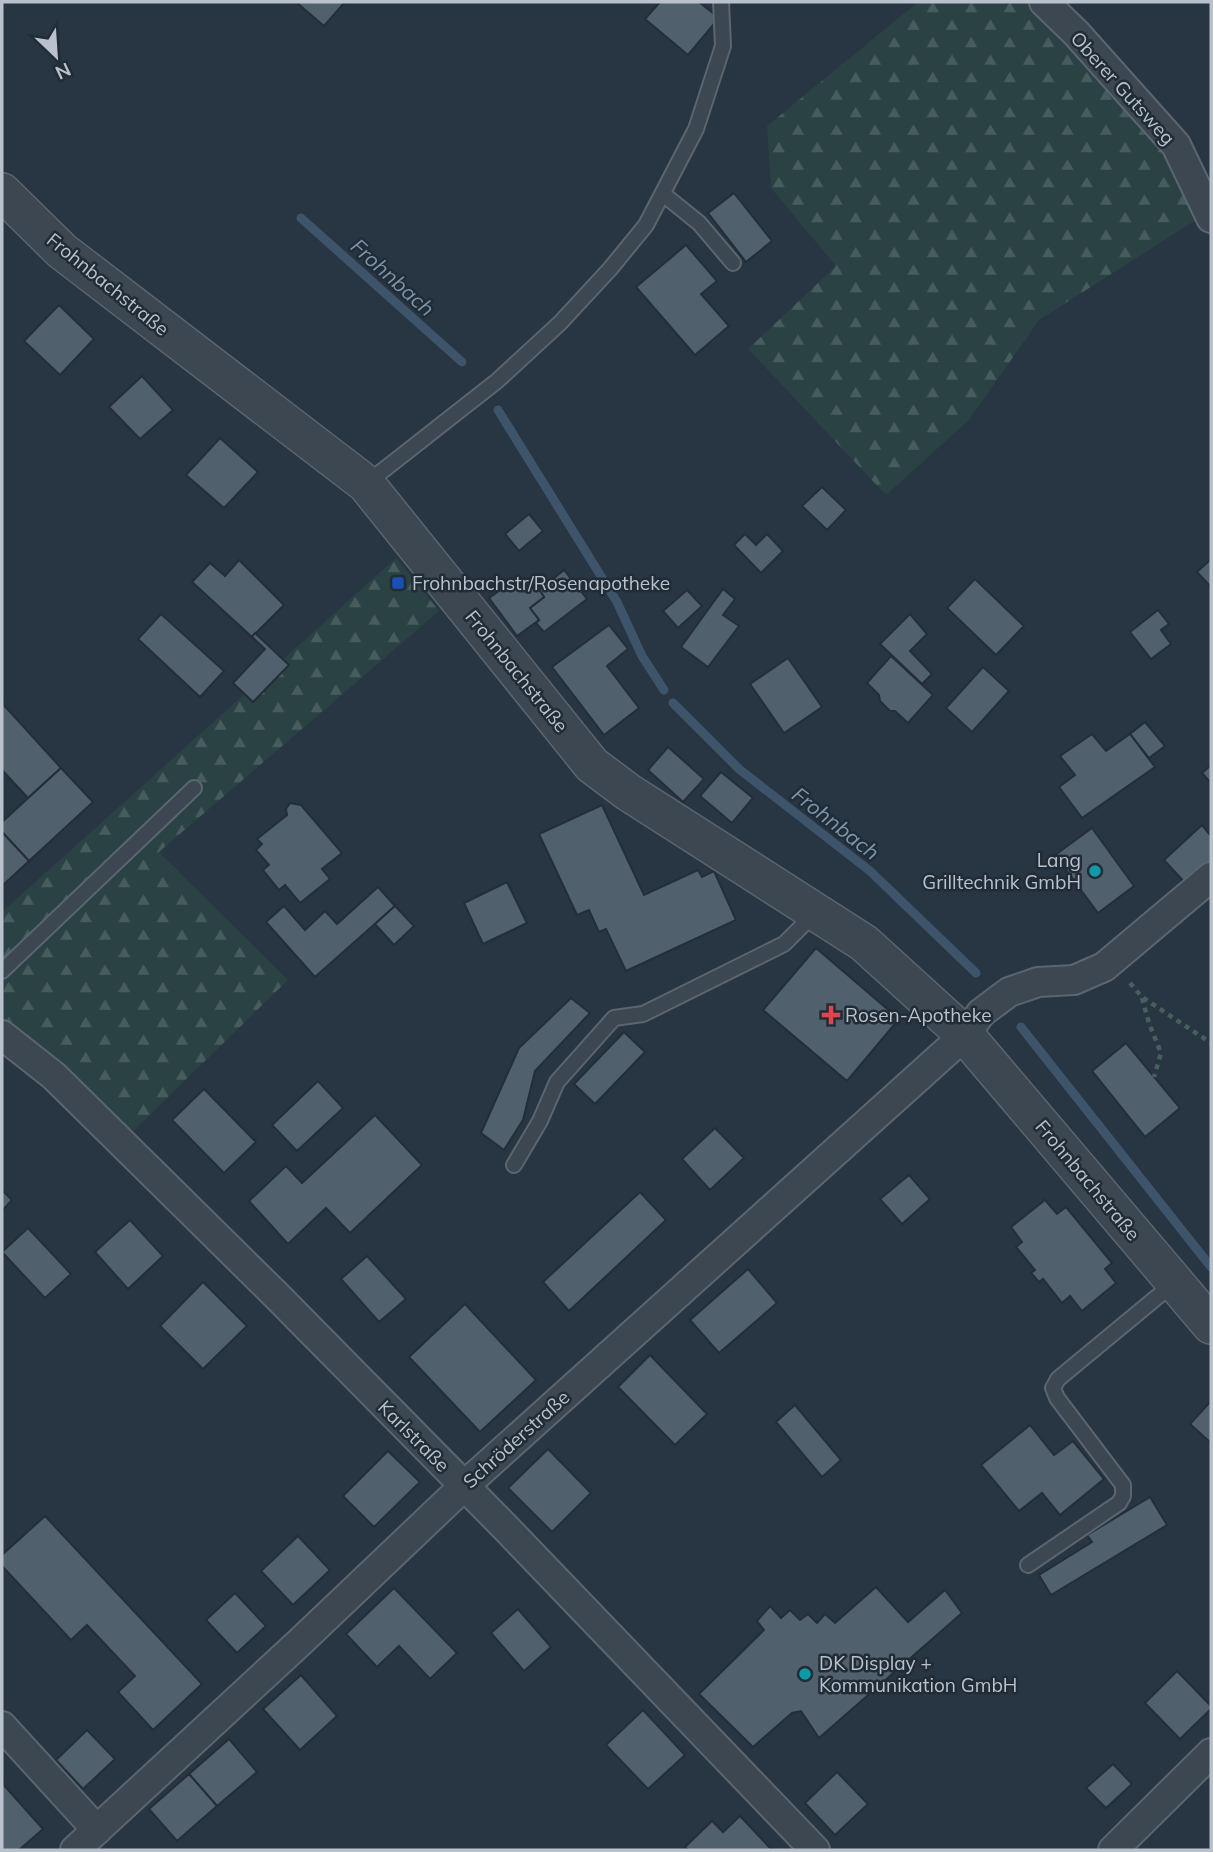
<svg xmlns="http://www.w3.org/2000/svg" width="1213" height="1852" font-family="Mulish,sans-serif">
	<defs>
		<pattern id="forest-firs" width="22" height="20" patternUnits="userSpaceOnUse" patternTransform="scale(1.75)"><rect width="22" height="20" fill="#2a4243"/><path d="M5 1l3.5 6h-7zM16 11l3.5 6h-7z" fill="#475c5d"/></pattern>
	</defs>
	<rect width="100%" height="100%" fill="#283542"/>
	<g fill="url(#forest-firs)">
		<polygon points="918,2 1044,2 1076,33 1210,211 1039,320 969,420 886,495 748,349 836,266 771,188 767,126"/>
		<polygon points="396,558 439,611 159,852 288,980 121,1143 2,1035 2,912"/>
	</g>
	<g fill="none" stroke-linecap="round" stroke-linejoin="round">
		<g stroke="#3e546a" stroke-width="9">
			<polyline points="301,218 462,362"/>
			<polyline points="498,410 617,602 642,656 664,690"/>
			<polyline points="673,703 739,769 870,871 976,973"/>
			<polyline points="1021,1027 1211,1267"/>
		</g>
	</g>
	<g fill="#51606d" stroke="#232e39" stroke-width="2">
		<polygon points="296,2 345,2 324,26"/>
		<polygon points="660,2 699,2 719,18 688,55 645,19"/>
		<polygon points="734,193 772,241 746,262 708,213"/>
		<polygon points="686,245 717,281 701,294 729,326 695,355 636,287"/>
		<polygon points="59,305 94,339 60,375 24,341"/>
		<polygon points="142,376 173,410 140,439 109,407"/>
		<polygon points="220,438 258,472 224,508 186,475"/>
		<polygon points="822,487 846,510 827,530 802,506"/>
		<polygon points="529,514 543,531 519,551 505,534"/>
		<polygon points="745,534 756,545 767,534 783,551 761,573 734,545"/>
		<polygon points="1211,559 1211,587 1197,572"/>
		<polygon points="239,560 284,605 252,637 192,582 210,563 225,576"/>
		<polygon points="564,570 587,599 544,632 536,623 539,620 530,608 544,597 539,590"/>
		<polygon points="975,579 1024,626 996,655 947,608"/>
		<polygon points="514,580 523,591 535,583 544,597 530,608 539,620 517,636 489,598"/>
		<polygon points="723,589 735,599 723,615 739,626 708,667 681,647"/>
		<polygon points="687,590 702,606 678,628 663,611"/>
		<polygon points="1158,610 1169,624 1161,630 1171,644 1151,659 1130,632"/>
		<polygon points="161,614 224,671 200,697 138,639"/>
		<polygon points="910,614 927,634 910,651 932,674 922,684 880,644"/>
		<polygon points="609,625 628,649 607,666 639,708 604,735 552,667"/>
		<polygon points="255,633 289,665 253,702 233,683 265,649 252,637"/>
		<polygon points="891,656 933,695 908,723 895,711 890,711 880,701 879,695 867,683"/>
		<polygon points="788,658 822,707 784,733 750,684"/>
		<polygon points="983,667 1009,691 972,732 946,708"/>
		<polygon points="2,703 61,768 28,798 2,770"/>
		<polygon points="1145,722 1165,746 1149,758 1130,734"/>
		<polygon points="1092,734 1106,751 1130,734 1155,767 1082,818 1059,787 1075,775 1060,756"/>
		<polygon points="668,747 704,779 683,802 648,770"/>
		<polygon points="1211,765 1211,783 1202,773"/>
		<polygon points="61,768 93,802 29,861 2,832 2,822"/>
		<polygon points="721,772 753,798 732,823 700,796"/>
		<polygon points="290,803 301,805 342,853 322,869 330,879 300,903 285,885 279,890 263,870 269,865 256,850 262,844 257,839 287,815 286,809"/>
		<polygon points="602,805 644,895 698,870 702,877 714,871 736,920 626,971 606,929 599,932 589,910 577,915 539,834"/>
		<polygon points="1202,825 1211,836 1211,863 1187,885 1164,860"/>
		<polygon points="1092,828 1134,886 1098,913 1055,855"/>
		<polygon points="2,832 29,861 2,886"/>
		<polygon points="507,882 527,923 483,944 464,903"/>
		<polygon points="378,887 395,906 315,977 266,922 284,906 305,930 325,911 337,924"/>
		<polygon points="395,906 414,926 394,945 375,924"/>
		<polygon points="816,948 899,1019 847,1081 763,1010"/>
		<polygon points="571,998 590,1013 535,1071 523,1120 504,1150 481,1133 519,1048"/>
		<polygon points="624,1032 645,1052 595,1104 574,1084"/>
		<polygon points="1126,1043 1180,1108 1145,1137 1092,1071"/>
		<polygon points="318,1081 343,1108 297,1151 272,1125"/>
		<polygon points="204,1089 256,1142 224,1173 172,1120"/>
		<polygon points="375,1115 422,1165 350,1233 326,1208 288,1244 249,1201 286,1166 302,1183"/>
		<polygon points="715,1128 744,1158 710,1190 682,1159"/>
		<polygon points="909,1175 930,1199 902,1224 880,1199"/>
		<polygon points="2,1190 12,1200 2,1211"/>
		<polygon points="640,1192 666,1220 569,1311 543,1282"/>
		<polygon points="1045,1200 1057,1214 1066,1207 1112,1263 1105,1269 1116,1283 1082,1311 1070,1296 1062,1303 1043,1279 1039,1282 1031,1273 1035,1270 1016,1247 1022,1242 1011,1227"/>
		<polygon points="130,1220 163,1256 128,1289 95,1252"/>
		<polygon points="28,1228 71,1274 45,1298 2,1252"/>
		<polygon points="367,1256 406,1299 379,1322 341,1279"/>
		<polygon points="748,1269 777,1303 719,1353 690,1320"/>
		<polygon points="203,1282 247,1326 203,1369 160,1326"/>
		<polygon points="465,1304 536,1380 480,1432 409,1357"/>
		<polygon points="650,1355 707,1414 675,1445 618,1387"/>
		<polygon points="1211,1401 1211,1443 1190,1424"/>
		<polygon points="795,1405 841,1460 822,1477 776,1422"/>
		<polygon points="1030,1425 1054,1455 1073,1441 1104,1479 1060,1515 1042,1493 1019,1511 981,1465"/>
		<polygon points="548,1449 591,1493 552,1532 508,1488"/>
		<polygon points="388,1451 420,1482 374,1527 343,1496"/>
		<polygon points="1150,1497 1167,1525 1051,1595 1039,1575 1092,1542 1087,1535"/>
		<polygon points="45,1516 202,1684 153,1730 118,1692 135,1676 87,1625 71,1640 2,1566 2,1555"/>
		<polygon points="298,1536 330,1570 293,1605 261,1571"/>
		<polygon points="876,1587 908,1622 945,1590 962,1613 819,1738 801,1711 792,1713 753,1747 699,1694 764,1630 757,1621 770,1606 781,1618 790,1610 800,1620 808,1614 817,1623 825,1614 835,1623"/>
		<polygon points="394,1588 457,1653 430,1679 399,1646 377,1667 346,1634"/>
		<polygon points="235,1593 266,1626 237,1653 206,1620"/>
		<polygon points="518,1609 551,1647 524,1671 491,1633"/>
		<polygon points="1177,1671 1211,1706 1211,1709 1180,1739 1145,1703"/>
		<polygon points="301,1675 337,1716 300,1750 263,1709"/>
		<polygon points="643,1710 685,1755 648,1789 606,1745"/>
		<polygon points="87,1730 115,1759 83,1789 56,1760"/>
		<polygon points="229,1739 257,1772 217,1806 189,1774"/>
		<polygon points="1113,1764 1132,1784 1106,1808 1086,1788"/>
		<polygon points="837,1772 868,1804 835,1835 805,1803"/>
		<polygon points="189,1774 217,1806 177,1841 149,1809"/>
		<polygon points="2,1783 43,1829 19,1850 2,1850"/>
		<polygon points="740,1816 772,1850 688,1850 685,1847 712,1821 723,1832"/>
	</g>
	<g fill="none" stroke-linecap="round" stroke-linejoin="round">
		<g stroke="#5a656f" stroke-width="18">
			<g id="service">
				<polyline points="663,194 699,223 733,263"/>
				<polyline points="367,483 497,381 560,323 610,269 646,225 696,129 723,46 721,2"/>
				<polyline points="2,971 194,788"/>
				<polyline points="514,1165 540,1121 557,1082 614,1018 643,1014 784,944 816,912"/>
				<polyline points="1028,1565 1119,1503 1123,1496 1123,1485 1057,1398 1053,1388 1058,1379 1174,1283"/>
			</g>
		</g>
		<g stroke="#5a656f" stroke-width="32">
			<g id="minor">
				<polyline points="1044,2 1076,33 1176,145 1211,218"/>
				<polyline points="2,1035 54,1076 277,1296 505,1527 815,1850"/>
				<polyline points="2,1726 97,1830"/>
				<polyline points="75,1850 299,1643 463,1487 965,1035 981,1013 1009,992 1038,982 1074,980 1104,967 1211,877"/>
				<polyline points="1113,1850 1211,1753"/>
			</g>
		</g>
		<g stroke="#5a656f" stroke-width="40">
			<polyline id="tertiary" points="2,192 62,251 366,484 592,765 628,792 864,943 965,1035 1211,1325"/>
		</g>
		<g stroke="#485f5f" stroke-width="4.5" stroke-dasharray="5 5" stroke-linecap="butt">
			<polyline points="1130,983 1142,997 1211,1043"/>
			<polyline points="1142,998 1149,1023 1161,1053 1154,1077"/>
		</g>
		<use href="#service" stroke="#3c4752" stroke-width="14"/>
		<use href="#minor" stroke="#3c4752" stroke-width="28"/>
		<use href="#tertiary" stroke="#3c4752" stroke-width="37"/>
	</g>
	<rect fill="#1a4fb4" stroke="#212c37" stroke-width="2.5" x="391" y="576" width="14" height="14" rx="3.5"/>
	<g fill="#0f9aa8" stroke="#212c37" stroke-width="2.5">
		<circle cx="1095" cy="871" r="7"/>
		<circle cx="805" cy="1674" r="7"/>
	</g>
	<path fill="#e0444e" stroke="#212c37" stroke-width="2.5" d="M827.5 1004.5h7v7h7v7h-7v7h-7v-7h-7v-7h7z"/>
	<g text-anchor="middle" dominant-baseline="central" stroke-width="5" stroke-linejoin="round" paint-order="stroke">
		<g font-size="19" fill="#b9c2cc" stroke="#212c37">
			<text transform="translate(1123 88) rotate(48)">Oberer Gutsweg</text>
			<text transform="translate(108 284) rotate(39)">Frohnbachstraße</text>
			<text transform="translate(517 671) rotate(51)">Frohnbachstraße</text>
			<text transform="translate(1088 1180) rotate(50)">Frohnbachstraße</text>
			<text transform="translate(414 1436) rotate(45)">Karlstraße</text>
			<text transform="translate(516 1439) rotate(-42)">Schröderstraße</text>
		</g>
		<g font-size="19" fill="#b9c2cc" stroke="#212c37" text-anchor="start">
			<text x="412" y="583">Frohnbachstr/Rosenapotheke</text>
			<text x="1081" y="860" text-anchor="end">Lang<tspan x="1081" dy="22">Grilltechnik GmbH</tspan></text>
			<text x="845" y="1015">Rosen-Apotheke</text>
			<text x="819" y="1663">DK Display +<tspan x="819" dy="22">Kommunikation GmbH</tspan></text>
		</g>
		<g font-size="21" font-style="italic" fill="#7b95ad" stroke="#212c37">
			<text transform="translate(393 277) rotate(42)">Frohnbach</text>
			<text transform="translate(836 823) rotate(38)">Frohnbach</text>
		</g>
	</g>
	<rect width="1213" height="1852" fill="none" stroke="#b9c2cc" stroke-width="7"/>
	<g transform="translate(56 56) rotate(155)" stroke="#212c37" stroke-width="5" paint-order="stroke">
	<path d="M0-5L12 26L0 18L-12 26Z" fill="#b9c2cc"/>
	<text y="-10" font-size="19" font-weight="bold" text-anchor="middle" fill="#b9c2cc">N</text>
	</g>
</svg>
